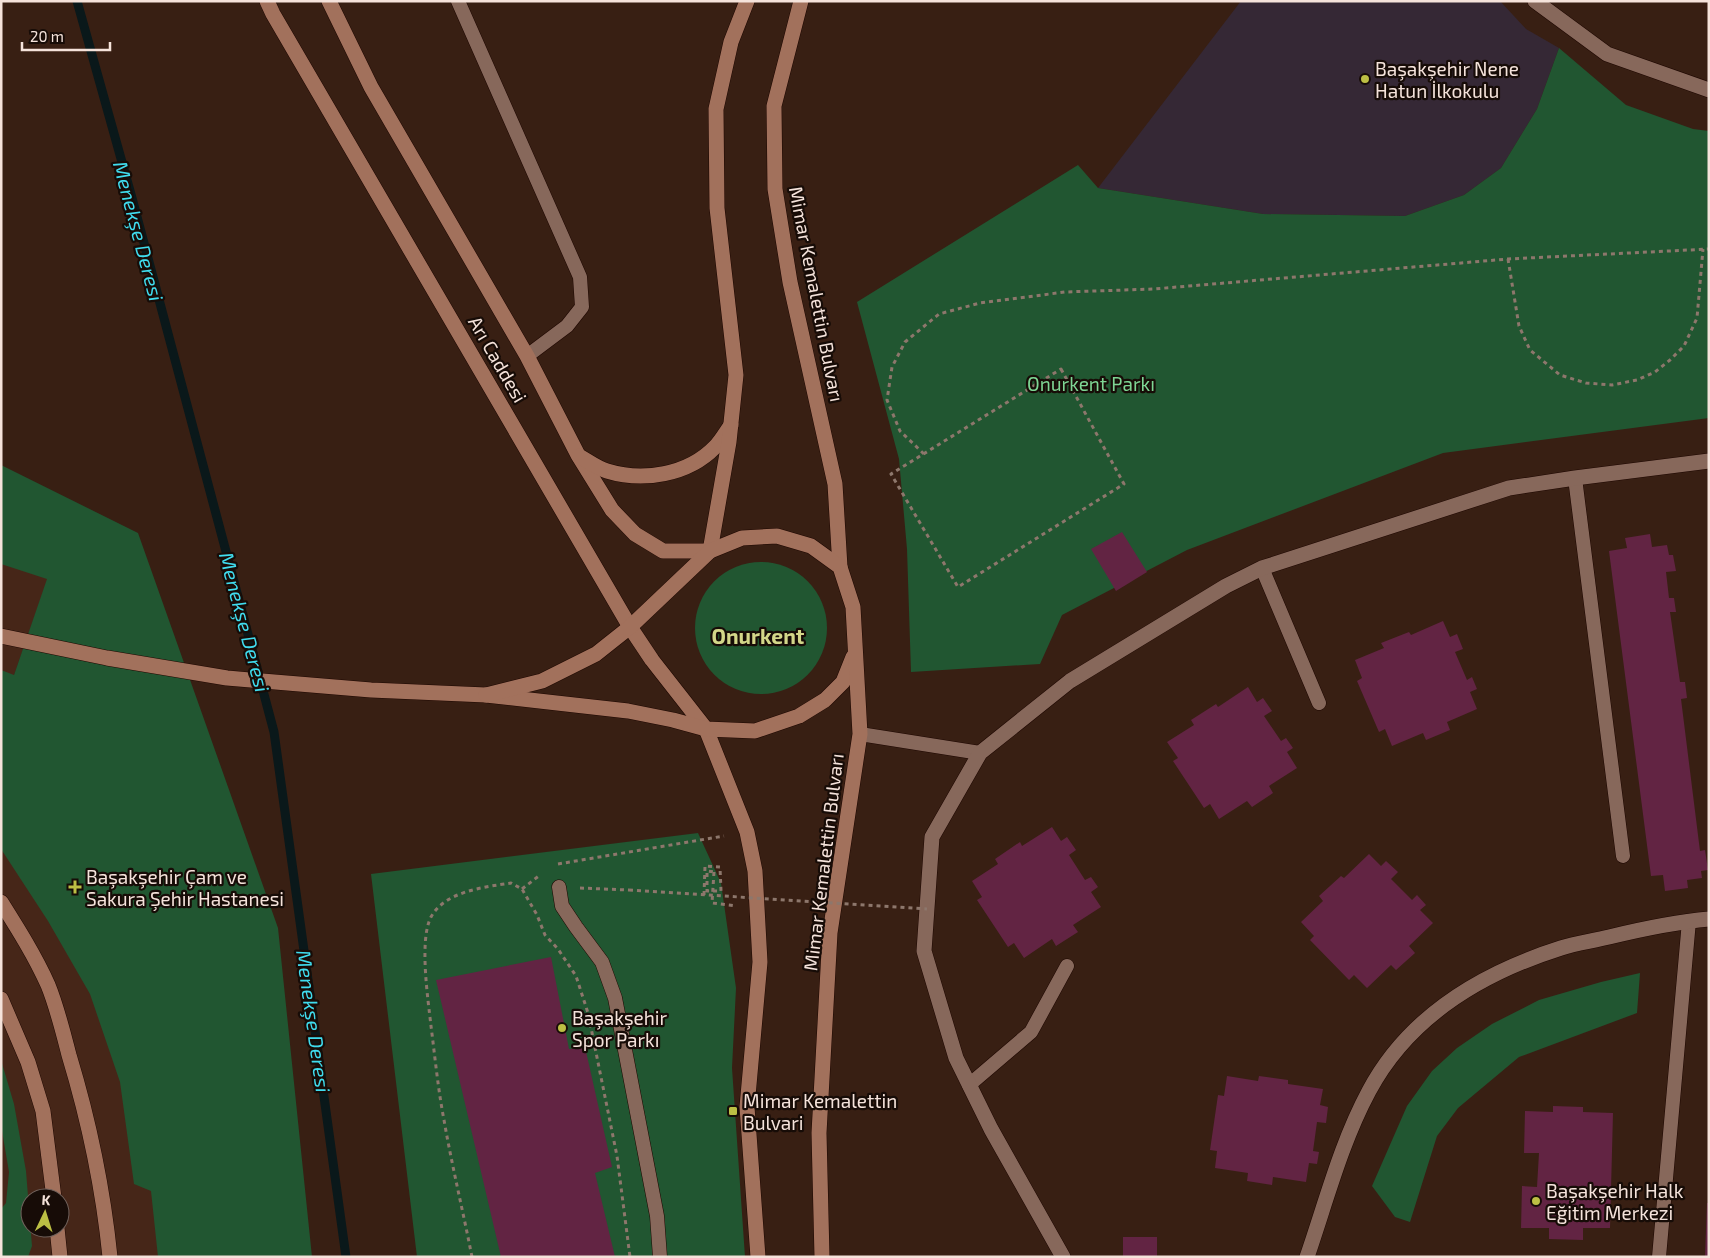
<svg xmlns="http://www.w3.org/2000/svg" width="1710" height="1258" font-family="'Exo 2',sans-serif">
	<rect width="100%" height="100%" fill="#381f13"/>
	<path fill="#462618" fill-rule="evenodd" d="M1,500L48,578L14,675L210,1257H1ZM30,1198H60V1228H30Z"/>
	<polygon fill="#352835" points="1241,1 1500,1 1526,29 1559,48 1537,109 1501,168 1464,195 1405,216 1263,214 1098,188"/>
	<g fill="#215631">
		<polygon points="1559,48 1626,105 1693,129 1709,131 1709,418 1443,453 1187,550 1062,615 1040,664 911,672 907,549 899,459 857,302 1078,165 1098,188 1263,214 1405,216 1464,195 1501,168 1537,109"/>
		<polygon points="1,465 138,533 278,928 312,1257 158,1257 151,1191 134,1184 120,1082 90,994 48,921 1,849 1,670 14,675 47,579 1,564"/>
		<circle cx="761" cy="628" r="66"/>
		<polygon points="698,833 721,883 736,988 732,1068 745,1257 417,1257 371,874"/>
		<polygon points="1640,973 1637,1013 1519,1057 1458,1108 1437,1136 1410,1222 1395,1217 1372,1186 1407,1106 1432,1071 1457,1048 1492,1024 1539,1000 1601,982"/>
		<polygon points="1,1060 14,1104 26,1171 32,1246 28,1257 1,1257 1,1209 6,1203 9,1172 1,1125"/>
	</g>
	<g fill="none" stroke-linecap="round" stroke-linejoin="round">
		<polyline stroke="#0a181a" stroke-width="9" points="77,1 132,198 274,732 346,1257"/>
	</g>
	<g fill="#622443">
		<polygon points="1122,532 1147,572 1116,591 1091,549"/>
		<polygon points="1650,534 1652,547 1667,545 1669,555 1673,555 1676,571 1666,572 1669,598 1674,598 1676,612 1670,612 1680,682 1685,682 1687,698 1681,699 1700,851 1705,850 1708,870 1701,871 1702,878 1687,880 1688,888 1665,891 1663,875 1651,876 1609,551 1627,548 1625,538"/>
		<polygon points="1443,621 1450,637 1457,634 1463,649 1455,652 1467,680 1472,677 1477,689 1470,692 1477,709 1447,722 1450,730 1426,740 1423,733 1392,746 1385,729 1379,732 1357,681 1362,678 1355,660 1384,648 1381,643 1409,632 1411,635"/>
		<polygon points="1248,687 1257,702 1263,698 1272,711 1264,716 1281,741 1286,738 1293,748 1287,752 1297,768 1269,786 1273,793 1252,807 1247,801 1219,819 1210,804 1204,808 1173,761 1178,758 1167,742 1194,725 1191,720 1216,704 1218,707"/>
		<polygon points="1052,827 1061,841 1067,837 1076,850 1069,855 1085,880 1091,877 1098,887 1091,892 1101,907 1073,925 1078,932 1056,946 1052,939 1024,958 1014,943 1008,947 977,900 982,897 972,881 998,864 995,859 1020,842 1022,846"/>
		<polygon points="1369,854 1381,866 1386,861 1398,872 1391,879 1412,900 1417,895 1426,905 1420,910 1433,923 1409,946 1415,953 1396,970 1391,965 1367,988 1354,975 1349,980 1310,940 1314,936 1301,922 1323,901 1319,896 1341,876 1344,878"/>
		<polygon points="551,957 569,1049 585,1047 612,1167 595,1173 615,1257 501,1257 436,980"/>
		<polygon points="1227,1076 1258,1081 1259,1076 1288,1080 1288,1084 1323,1089 1320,1105 1328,1107 1326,1123 1317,1122 1313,1151 1319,1152 1317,1164 1309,1163 1306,1182 1273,1177 1272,1185 1247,1181 1248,1173 1215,1168 1217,1151 1210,1150 1218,1095 1224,1096"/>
		<polygon points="1553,1106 1583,1107 1583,1112 1613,1113 1610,1228 1583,1228 1583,1240 1549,1239 1549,1228 1521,1228 1522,1186 1537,1187 1539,1153 1524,1153 1525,1111 1553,1112"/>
		<polygon points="1707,1203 1709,1203 1709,1257 1705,1257"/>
		<rect x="1123" y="1237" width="34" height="20"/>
	</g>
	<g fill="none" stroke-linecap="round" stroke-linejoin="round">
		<g stroke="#1e0701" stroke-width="15">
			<g id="lane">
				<polyline points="458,1 580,277 582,307 567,326 527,356"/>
				<polyline points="1575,478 1623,856"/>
				<polyline points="1262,568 1319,703"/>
				<polyline points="860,734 980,753"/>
				<polyline points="559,887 562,906 576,927 602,962 615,998 657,1216 660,1257"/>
				<polyline points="969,1085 1031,1032 1067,966"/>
				<polyline points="1659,1257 1689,921"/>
			</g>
		</g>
		<g stroke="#1e0701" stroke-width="16">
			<g id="street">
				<polyline points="1535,1 1607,54 1709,90"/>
				<polyline points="1063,1257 991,1129 956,1058 924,951 932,837 980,753 1070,681 1226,586 1262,568 1509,488 1575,478 1709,461"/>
				<path d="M1307,1257C1326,1202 1341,1143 1369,1091C1409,1016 1482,973 1561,948C1576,943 1593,941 1609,937C1642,929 1675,922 1709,919"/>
			</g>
		</g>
		<g stroke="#1e0701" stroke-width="16">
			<g id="secondary">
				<polyline points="267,1 273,14 630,627 652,660 706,729 747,832 755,871 760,962 747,1107 758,1257"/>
				<polyline points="329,1 371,87 527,356 578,455 612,510 635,534 663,551 710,551"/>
				<polyline points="801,1 774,106 775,189 790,282 835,484 840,567"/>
				<path d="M579,456C588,461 597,468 607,471C643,482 688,475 715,447C721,441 726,432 731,425"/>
				<polyline points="710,551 729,442 736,375 717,208 716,109 731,42 747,1"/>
				<polyline points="1,636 107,658 227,678 371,690 486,695 628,711 673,720 706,729 755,731 799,716 825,700 843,682 853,657"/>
				<polyline points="486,695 542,681 596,654 630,627 710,551 742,538 777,536 811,546 840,567 853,607 860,734 830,933 819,1133 822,1257"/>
				<path d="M1,902C18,929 35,956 48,985C57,1007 63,1032 69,1055C89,1121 103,1188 110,1257"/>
				<polyline points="1,999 28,1062 43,1111 54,1198"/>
				<polyline points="57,1228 60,1257"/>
			</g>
		</g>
		<g stroke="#8d776c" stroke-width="3" stroke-dasharray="4 4" stroke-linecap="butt">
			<polyline points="1508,259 1519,326 1530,350 1560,375 1586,383 1612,385 1637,380 1655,372 1670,360 1684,346 1697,318 1703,249"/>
			<polygon points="1061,369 1124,484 958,587 891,474"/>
			<polyline points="924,454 900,431 887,400 892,367 905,342 939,314 980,303 1065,292 1154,289 1508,259 1709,249"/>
			<polyline points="558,864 724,836"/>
			<polyline points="714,872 712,903 736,906"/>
			<polyline points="580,888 629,890"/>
			<polyline points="522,889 540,875"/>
			<path d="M472,1257C463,1211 452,1166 444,1120C438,1089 435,1057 431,1026C428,999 419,940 431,917C445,891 485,887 511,883L522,889L537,915L545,935L558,949L576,976L588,1013L617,1156L630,1257"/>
		</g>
		<use href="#lane" stroke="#87685b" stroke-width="14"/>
		<use href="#street" stroke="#87685b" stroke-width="15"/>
		<use href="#secondary" stroke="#a2715c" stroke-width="15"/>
		<g stroke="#8d776c" stroke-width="3" stroke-dasharray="4 4" stroke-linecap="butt">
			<polyline points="629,890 927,909"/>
			<polyline points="704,895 705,866 720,867 721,891 707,891 707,871 714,872"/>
		</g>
	</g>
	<g fill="#bcbf44" stroke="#170c07" stroke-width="2">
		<circle cx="1365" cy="79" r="5"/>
		<path d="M72.5 879.5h5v5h5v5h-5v5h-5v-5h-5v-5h5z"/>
		<circle cx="562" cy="1028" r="5"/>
		<rect x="728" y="1106" width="10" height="10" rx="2.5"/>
		<circle cx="1536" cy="1201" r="5"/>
	</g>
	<g text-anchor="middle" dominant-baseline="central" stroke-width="4.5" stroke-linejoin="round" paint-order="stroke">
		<g font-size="19" fill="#f5e3db" stroke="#170c07" text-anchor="start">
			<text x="1375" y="68">Başakşehir Nene<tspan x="1375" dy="22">Hatun İlkokulu</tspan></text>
			<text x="86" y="876">Başakşehir Çam ve<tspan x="86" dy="22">Sakura Şehir Hastanesi</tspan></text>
			<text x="572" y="1017">Başakşehir<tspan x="572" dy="22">Spor Parkı</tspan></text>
			<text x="743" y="1100">Mimar Kemalettin<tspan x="743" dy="22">Bulvari</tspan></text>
			<text x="1546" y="1190">Başakşehir Halk<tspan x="1546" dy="22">Eğitim Merkezi</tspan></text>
		</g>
		<g font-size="19" fill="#f5e3db" stroke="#170c07">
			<text transform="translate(817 294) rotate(79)">Mimar Kemalettin Bulvarı</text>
			<text transform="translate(498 359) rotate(60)">Arı Caddesi</text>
			<text transform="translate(823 862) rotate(-83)">Mimar Kemalettin Bulvarı</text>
		</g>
		<g font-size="19" fill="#7ed694" stroke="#170c07">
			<text x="1091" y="383">Onurkent Parkı</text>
		</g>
		<g font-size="20" font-style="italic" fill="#40dcee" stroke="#170c07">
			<text transform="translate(139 231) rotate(75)">Menekşe Deresi</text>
			<text transform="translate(245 622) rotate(75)">Menekşe Deresi</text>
			<text transform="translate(314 1021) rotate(82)">Menekşe Deresi</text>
		</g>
		<g font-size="21" font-weight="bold" fill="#d3d789" stroke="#170c07">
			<text x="758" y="635">Onurkent</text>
		</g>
	</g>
	<rect width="1710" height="1258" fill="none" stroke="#f5e3db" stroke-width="5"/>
	<g transform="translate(45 1213) rotate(4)"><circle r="24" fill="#170c07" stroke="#70625c"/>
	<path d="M0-4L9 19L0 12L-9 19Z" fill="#bcbf44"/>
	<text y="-8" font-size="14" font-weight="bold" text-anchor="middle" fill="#f5e3db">K</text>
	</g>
	<path d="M22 42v8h88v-8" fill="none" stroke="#f5e3db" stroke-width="2.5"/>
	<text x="30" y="42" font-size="15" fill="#f5e3db" stroke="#170c07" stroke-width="4" paint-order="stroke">20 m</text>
</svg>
